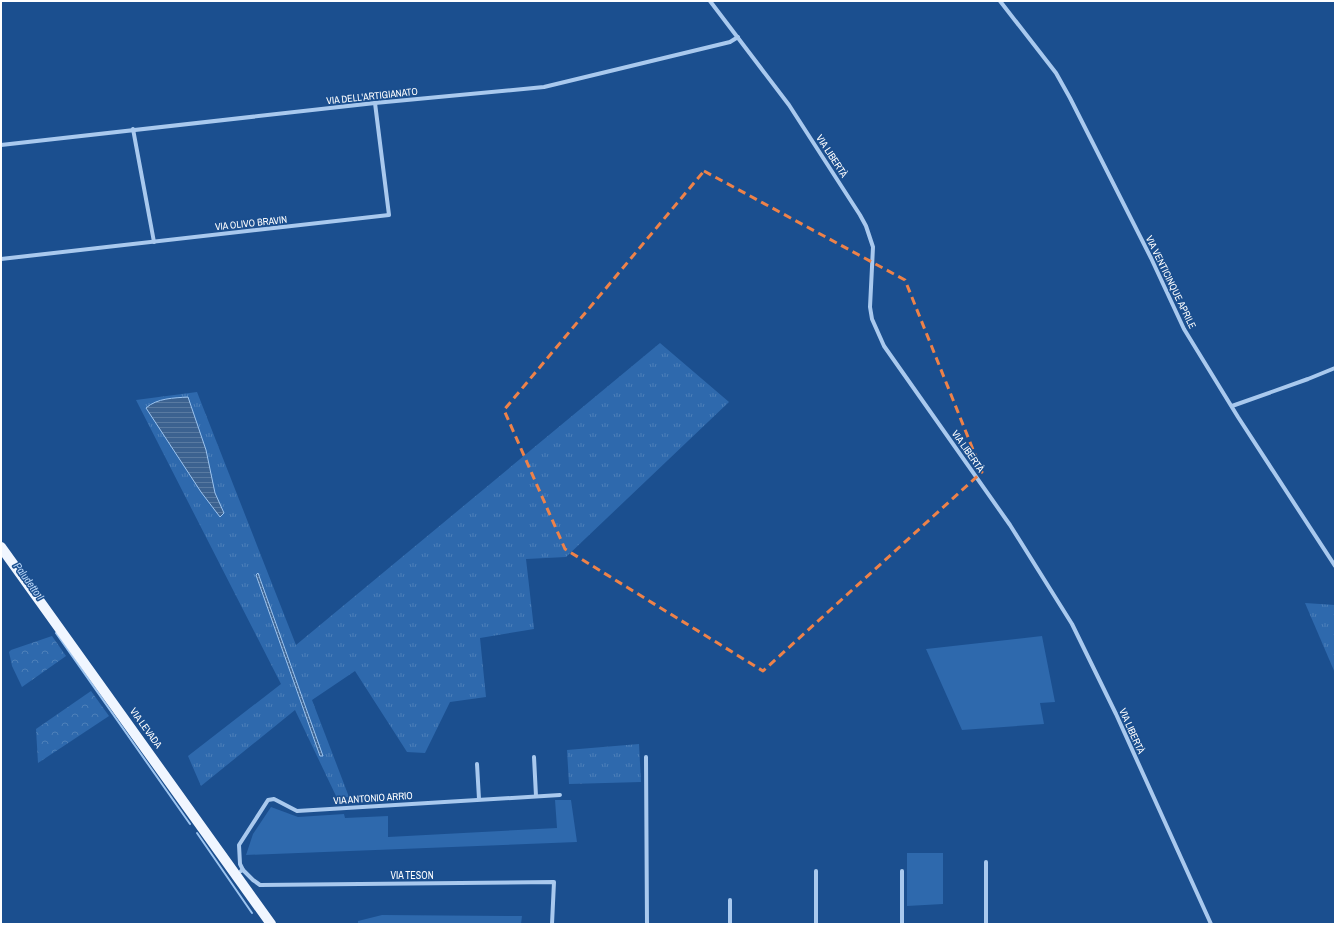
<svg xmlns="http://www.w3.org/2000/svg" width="1336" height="925" font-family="'Archivo Narrow',sans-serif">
	<defs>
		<pattern id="grass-tufts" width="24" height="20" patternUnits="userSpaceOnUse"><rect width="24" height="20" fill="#2e69ad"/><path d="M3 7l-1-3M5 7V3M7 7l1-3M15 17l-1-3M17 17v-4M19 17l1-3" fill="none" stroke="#4d80b9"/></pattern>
		<pattern id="forest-crowns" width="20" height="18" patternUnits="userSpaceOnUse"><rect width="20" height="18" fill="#2e69ad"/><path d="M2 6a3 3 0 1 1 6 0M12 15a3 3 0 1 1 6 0" fill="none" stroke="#4d80b9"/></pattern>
		<pattern id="water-rules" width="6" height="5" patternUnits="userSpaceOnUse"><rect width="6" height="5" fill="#3c6290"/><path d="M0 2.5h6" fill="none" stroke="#597aa1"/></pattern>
	</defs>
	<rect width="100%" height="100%" fill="#1b4f8f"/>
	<g fill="url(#grass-tufts)">
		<polygon points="660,343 729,402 566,557 526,559 534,629 480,638 486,697 450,702 425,753 407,752 355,671 312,700 349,797 337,798 295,710 201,786 188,756 281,684 136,400 197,392 296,645"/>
		<polygon points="1305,603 1335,605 1335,673"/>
		<polygon points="639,744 641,782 569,784 567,750"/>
	</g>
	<g fill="url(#forest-crowns)">
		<polygon points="52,636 66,656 22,687 12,666 9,652 11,650"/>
		<polygon points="91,691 109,716 38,763 36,729"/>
	</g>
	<g fill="#2e69ad">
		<polygon points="1042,636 1055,702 1040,703 1044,724 962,730 926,649"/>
		<polygon points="555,800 571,800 577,842 246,855 253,834 271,807 298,817 344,814 345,818 388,816 388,837 557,828"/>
		<polygon points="907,853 943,853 943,904 907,906"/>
		<polygon points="382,915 522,916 521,924 358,924 358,921"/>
	</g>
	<g fill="url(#water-rules)" stroke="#9cc4f0">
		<path d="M188,397L206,450L215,493L224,513L220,517L201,492L146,408C157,398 174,398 188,397Z"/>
		<polygon points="258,573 323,756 320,756 256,575"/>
	</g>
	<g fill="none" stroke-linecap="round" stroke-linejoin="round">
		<g stroke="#9cc4f0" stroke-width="2">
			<polyline points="56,633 190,824"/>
			<polyline points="197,833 252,913"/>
		</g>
		<g stroke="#a9c9ee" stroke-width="4">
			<polyline points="710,1 789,105 860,215 866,226 873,247 870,307 872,319 884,346 1010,525 1072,624 1116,714 1211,924"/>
			<polyline points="1000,1 1056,73 1070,98 1151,258 1184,329 1238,417 1335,566"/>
			<polyline points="133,129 154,242"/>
			<polyline points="1,145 375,103 544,87 730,42 738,37"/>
			<polyline points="1,259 389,215 375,103"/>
			<polyline points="1232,406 1308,379 1335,368"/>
			<polyline points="534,757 536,796"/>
			<polyline points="646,757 647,924"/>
			<polyline points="477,764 479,799"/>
			<polyline points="986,862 986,924"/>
			<polyline points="243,870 240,864 239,845 268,800 274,799 297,811 560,795"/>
			<polyline points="241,871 243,870 253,880 260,885 554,882 552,924"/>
			<polyline points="816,871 816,924"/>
			<polyline points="730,900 730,924"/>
			<polyline points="902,924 902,871"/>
		</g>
		<polyline stroke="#f0f6ff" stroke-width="10" points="1,547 271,924"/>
	</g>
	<path fill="none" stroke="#ee8249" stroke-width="3" stroke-dasharray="8 5" stroke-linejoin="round" d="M704,171L905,280L982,472L763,671L565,549L504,410Z"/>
	<g text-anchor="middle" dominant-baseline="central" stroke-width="3" stroke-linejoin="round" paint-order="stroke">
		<g font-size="10" fill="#fff" stroke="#1b4f8f">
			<text transform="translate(372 96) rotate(-6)">VIA DELL'ARTIGIANATO</text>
			<text transform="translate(832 156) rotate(57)">VIA LIBERTÀ</text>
			<text transform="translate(251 223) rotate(-6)">VIA OLIVO BRAVIN</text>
			<text transform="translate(1171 282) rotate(64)">VIA VENTICINQUE APRILE</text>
			<text transform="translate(968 451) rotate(55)">VIA LIBERTÀ</text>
			<text transform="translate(146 728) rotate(54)">VIA LEVADA</text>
			<text transform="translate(1132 731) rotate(66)">VIA LIBERTÀ</text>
			<text transform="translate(373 798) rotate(-4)">VIA ANTONIO ARRIO</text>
			<text x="412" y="875">VIA TESON</text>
		</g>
		<g font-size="11" font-style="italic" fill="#b5d3f5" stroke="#1b4f8f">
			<text transform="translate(29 581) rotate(54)">Paludetto I</text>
		</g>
	</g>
	<rect width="1336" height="925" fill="none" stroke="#ffffff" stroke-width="4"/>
</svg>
